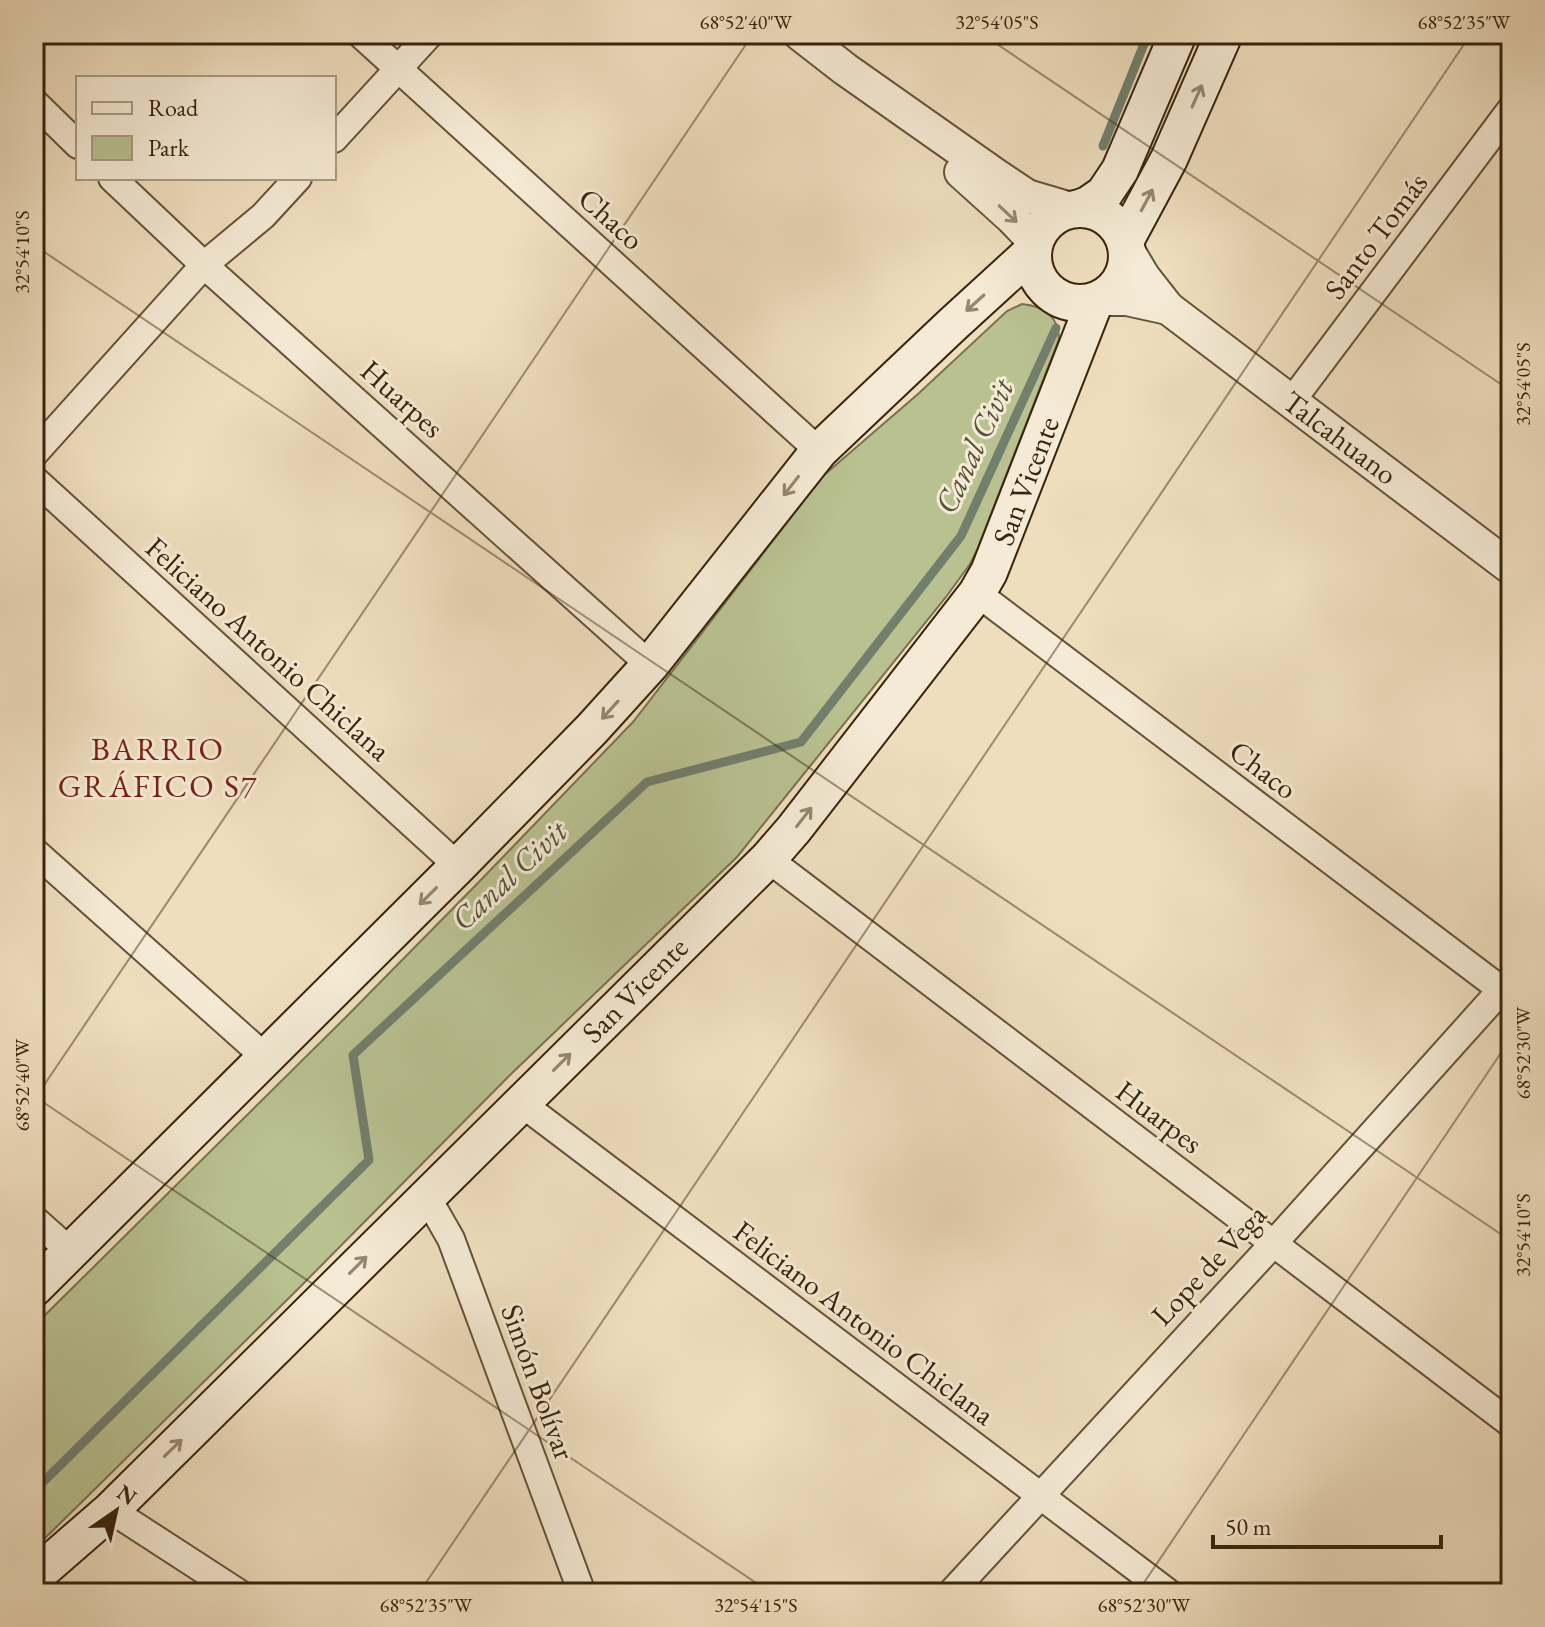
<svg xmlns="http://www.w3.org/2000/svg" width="1545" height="1627" viewBox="0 0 1545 1627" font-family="'EB Garamond',serif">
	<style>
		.green { fill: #b9c191; stroke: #78724e; stroke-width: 2 }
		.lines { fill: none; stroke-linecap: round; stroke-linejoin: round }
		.stream { stroke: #727f6d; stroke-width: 9 }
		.minor-casing { stroke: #655238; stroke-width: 30 }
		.tertiary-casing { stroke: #655238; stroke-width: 36 }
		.secondary-casing { stroke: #37240b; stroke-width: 40 }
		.minor { stroke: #f5ead5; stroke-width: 26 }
		.tertiary { stroke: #f5ead5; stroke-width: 32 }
		.secondary { stroke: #f5ead5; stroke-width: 36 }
		.oneway { stroke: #968770 }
		.ticks { fill: none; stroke: #37240b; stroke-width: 2; stroke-opacity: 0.45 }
		.labels { text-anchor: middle; stroke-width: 6; stroke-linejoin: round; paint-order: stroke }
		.street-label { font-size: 30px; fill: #37240b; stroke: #f5ead5 }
		.water-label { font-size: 32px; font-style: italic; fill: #55523c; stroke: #f5ead5 }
		.neighbourhood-label { font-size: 32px; letter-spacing: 2px; fill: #7a1f14; stroke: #f5ead5 }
		.neatline { fill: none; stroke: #37240b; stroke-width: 3 }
		.ticks-label { font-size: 20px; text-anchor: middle; fill: #37240b }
	</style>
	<rect width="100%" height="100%" fill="#efdebe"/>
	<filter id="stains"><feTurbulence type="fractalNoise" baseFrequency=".0025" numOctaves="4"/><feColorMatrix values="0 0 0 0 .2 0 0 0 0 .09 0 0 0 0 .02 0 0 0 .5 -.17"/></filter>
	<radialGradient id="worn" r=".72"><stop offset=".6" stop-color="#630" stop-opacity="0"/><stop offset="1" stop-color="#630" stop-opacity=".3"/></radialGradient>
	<path class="green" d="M 1022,304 C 1044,306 1059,317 1059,339 L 977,550 L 970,564 L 946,597 L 737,857 L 509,1076 L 294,1293 L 34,1549 L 34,1326 L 348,1015 L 474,887 L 633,722 L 823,476 L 918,394 L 1007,311 Z"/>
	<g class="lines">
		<g class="stream">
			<polyline points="1103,146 1148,34"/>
			<polyline points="34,1491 369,1160 353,1055 647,782 801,742 961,536 1056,328"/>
		</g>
		<defs>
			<g id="minor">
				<polyline points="360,34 819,451"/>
				<polyline points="34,102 78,145"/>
				<polyline points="334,139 430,34"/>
				<polyline points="112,178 204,265 650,665"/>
				<polyline points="1291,402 1511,109"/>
				<polyline points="34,454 204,265 263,216 298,178"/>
				<polyline points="34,479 458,866"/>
				<polyline points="977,593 1511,997"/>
				<polyline points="34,851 265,1057"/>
				<polyline points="768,859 1511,1424"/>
				<polyline points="521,1103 1169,1593"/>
				<polyline points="427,1197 451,1239 582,1593"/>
				<polyline points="34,1219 71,1252"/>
				<polyline points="111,1510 239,1593"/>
				<polyline points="951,1593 1273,1244 1511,979"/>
			</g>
			<g id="tertiary">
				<polyline points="800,34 845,69 997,176 1027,196 1071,209"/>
				<polyline points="961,172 1012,218 1035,242"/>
				<polyline points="1127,249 1143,276 1168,308 1511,568"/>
				<polyline points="1101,299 1127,299 1168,308"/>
			</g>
			<g id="secondary">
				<circle cx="1080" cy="256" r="47"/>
				<polyline points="1077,209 1088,205 1104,194 1120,170 1178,34"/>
				<polyline points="1125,241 1169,159 1224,34"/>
				<polyline points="34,1288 458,866 592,729 650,665 819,451 952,325 1033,251"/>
				<polyline points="34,1577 111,1510 768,859 794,829 977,593 989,572 1095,301"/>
			</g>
		</defs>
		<use href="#minor" class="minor-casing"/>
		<use href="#tertiary" class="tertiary-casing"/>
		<use href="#secondary" class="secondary-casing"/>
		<use href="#minor" class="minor"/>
		<use href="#tertiary" class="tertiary"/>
		<use href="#secondary" class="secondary"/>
	</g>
	<defs><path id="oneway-shaft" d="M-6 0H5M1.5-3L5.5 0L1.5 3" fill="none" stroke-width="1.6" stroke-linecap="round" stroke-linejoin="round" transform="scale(2)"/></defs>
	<g class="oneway">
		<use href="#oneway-shaft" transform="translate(1197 96) rotate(-66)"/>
		<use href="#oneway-shaft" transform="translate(1147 200) rotate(-62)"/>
		<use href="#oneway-shaft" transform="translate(1008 214) rotate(43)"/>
		<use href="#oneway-shaft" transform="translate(975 303) rotate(138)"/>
		<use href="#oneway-shaft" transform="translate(791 486) rotate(128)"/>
		<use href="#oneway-shaft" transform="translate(610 710) rotate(132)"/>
		<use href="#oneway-shaft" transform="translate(804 817) rotate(-52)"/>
		<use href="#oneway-shaft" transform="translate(428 896) rotate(135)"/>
		<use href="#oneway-shaft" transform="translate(562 1062) rotate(-45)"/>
		<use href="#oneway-shaft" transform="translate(358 1265) rotate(-45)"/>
		<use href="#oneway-shaft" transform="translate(173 1448) rotate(-44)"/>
	</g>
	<path class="ticks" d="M 982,34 L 1511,391M 34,36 L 36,34M 34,245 L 1511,1241M 34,1096 L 771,1593M 34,1100 L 753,34M 419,1593 L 1471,34M 1137,1593 L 1511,1038"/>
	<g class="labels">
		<g class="street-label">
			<text transform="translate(611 219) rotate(42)" y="10">Chaco</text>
			<text transform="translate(1376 236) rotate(-53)" y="10">Santo Tomás</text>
			<text transform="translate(402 399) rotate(42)" y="10">Huarpes</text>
			<text transform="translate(1340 438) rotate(37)" y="10">Talcahuano</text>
			<text transform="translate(1026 481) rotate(-69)" y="10">San Vicente</text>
			<text transform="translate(268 649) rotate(42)" y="10">Feliciano Antonio Chiclana</text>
			<text transform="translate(1263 770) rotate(37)" y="10">Chaco</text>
			<text transform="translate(635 990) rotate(-45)" y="10">San Vicente</text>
			<text transform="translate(1159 1117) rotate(37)" y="10">Huarpes</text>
			<text transform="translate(1209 1265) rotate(-47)" y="10">Lope de Vega</text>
			<text transform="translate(864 1323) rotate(37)" y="10">Feliciano Antonio Chiclana</text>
			<text transform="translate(538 1382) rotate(70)" y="10">Simón Bolívar</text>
		</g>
		<g class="water-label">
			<text transform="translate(974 446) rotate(-65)" y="11">Canal Civit</text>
			<text transform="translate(509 875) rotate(-43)" y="11">Canal Civit</text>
		</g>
		<g class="neighbourhood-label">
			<text x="158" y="760">BARRIO<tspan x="158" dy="37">GRÁFICO S7</tspan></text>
		</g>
	</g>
	<rect width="1545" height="1627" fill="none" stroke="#efdebe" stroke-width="88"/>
	<rect x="76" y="76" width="260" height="104" fill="#f5ead5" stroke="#a99b84" stroke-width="2"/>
	<rect x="92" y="102" width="40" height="12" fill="#f5ead5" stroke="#a99b84" stroke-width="2"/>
	<text x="148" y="116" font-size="24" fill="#37240b">Road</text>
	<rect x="92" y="136" width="40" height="24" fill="#b9c191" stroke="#a99b84" stroke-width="2"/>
	<text x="148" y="156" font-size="24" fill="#37240b">Park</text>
	<g transform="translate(116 1511) rotate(34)" stroke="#f5ead5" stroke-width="6" paint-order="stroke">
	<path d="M0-6L14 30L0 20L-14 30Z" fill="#37240b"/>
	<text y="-12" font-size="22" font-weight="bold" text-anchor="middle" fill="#37240b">N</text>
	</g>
	<path d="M1213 1535v12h228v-12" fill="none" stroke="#37240b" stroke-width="4"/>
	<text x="1225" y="1535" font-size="24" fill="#37240b" stroke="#f5ead5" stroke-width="6" paint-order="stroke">50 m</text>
	<rect x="44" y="44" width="1457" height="1539" class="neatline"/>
	<g class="ticks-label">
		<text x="746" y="29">68°52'40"W</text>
		<text x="997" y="29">32°54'05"S</text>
		<text x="1464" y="29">68°52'35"W</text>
		<text transform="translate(22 252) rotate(-90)" y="7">32°54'10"S</text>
		<text transform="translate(1523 384) rotate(-90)" y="7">32°54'05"S</text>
		<text transform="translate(1523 1053) rotate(-90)" y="7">68°52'30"W</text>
		<text transform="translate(22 1085) rotate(-90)" y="7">68°52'40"W</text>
		<text transform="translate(1523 1235) rotate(-90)" y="7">32°54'10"S</text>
		<text x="426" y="1612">68°52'35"W</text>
		<text x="756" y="1612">32°54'15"S</text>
		<text x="1144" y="1612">68°52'30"W</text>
	</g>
	<rect width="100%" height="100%" filter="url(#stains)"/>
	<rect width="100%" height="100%" fill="url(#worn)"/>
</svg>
